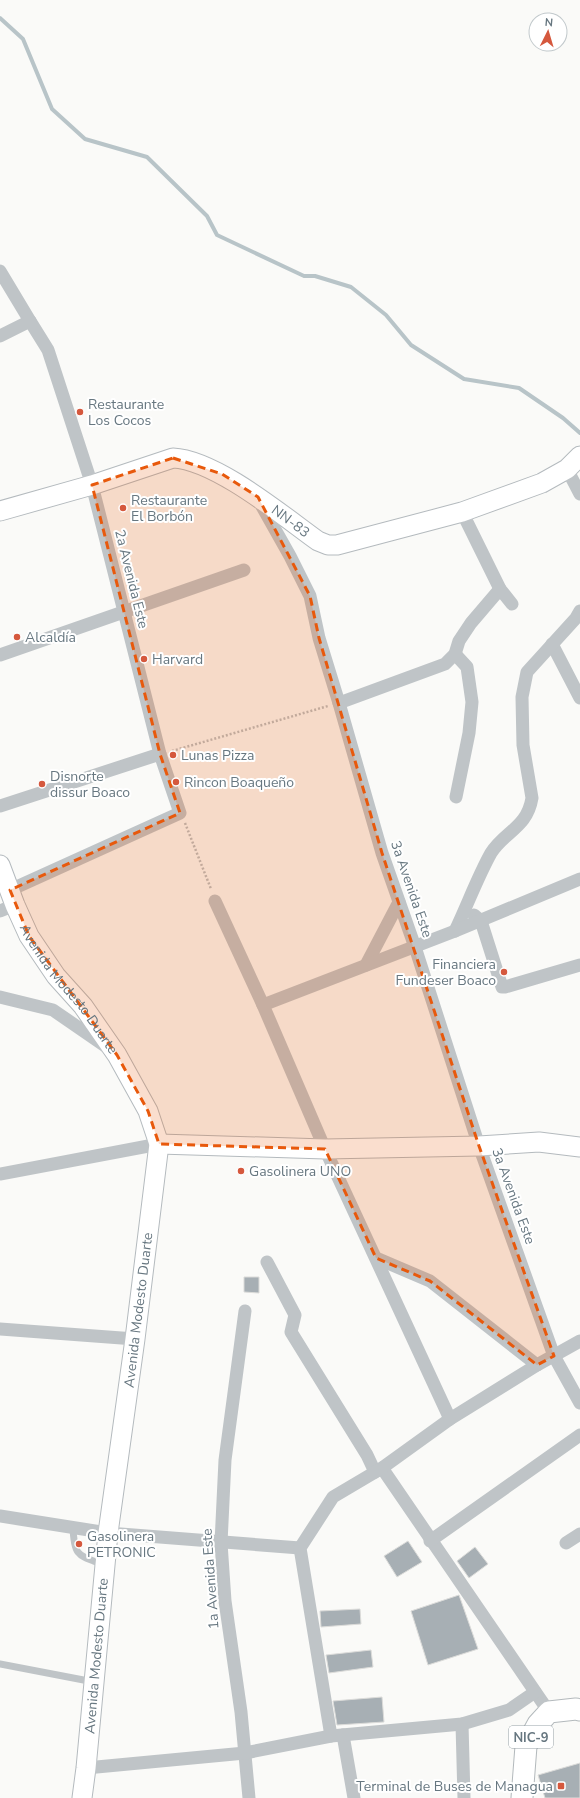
<svg xmlns="http://www.w3.org/2000/svg" width="580" height="1798" viewBox="0 0 580 1798" font-family="'Nunito Sans',sans-serif">
	<style>
		.lines { fill: none; stroke-linecap: round; stroke-linejoin: round }
		.stream { stroke: #b8c4c8; stroke-width: 4 }
		.building { fill: #a7afb4; stroke: #dcdcda }
		.secondary-casing { stroke: #b4babe; stroke-width: 21 }
		.primary-casing { stroke: #b3b9bc; stroke-width: 23 }
		.path { stroke: #babec0; stroke-width: 2.5; stroke-dasharray: 2 2; stroke-linecap: butt }
		.lane { stroke: #bfc4c7; stroke-width: 7 }
		.street { stroke: #bfc4c7; stroke-width: 13 }
		.secondary { stroke: #fff; stroke-width: 19 }
		.primary { stroke: #fff; stroke-width: 21 }
		.marked { fill: #e8590c; fill-opacity: 0.2; stroke: #e8590c; stroke-width: 3; stroke-dasharray: 8 5; stroke-linejoin: round }
		.poi-dot { fill: #d5583d; stroke: #fff; stroke-width: 1.5 }
		.labels { text-anchor: middle; stroke-width: 4; stroke-linejoin: round; paint-order: stroke }
		.shield { fill: #fff; stroke: #95a0a6; stroke-width: 1 }
		.shield-label { font-size: 13px; font-weight: bold; fill: #677780 }
		.poi-label { font-size: 14px; fill: #677780; stroke: #fff; text-anchor: start }
		.street-label { font-size: 14px; fill: #677780; stroke: #fff }
	</style>
	<rect width="100%" height="100%" fill="#fafaf8"/>
	<g class="lines">
		<polyline class="stream" points="0,18 23,39 52,109 85,139 147,157 207,216 217,235 304,276 315,276 351,287 386,315 411,345 464,379 519,388 563,418 580,433"/>
	</g>
	<g class="building">
		<polygon points="244,1277 259,1277 259,1293 244,1292"/>
		<polygon points="408,1541 422,1562 397,1577 384,1556"/>
		<polygon points="475,1547 488,1564 469,1578 457,1561"/>
		<polygon points="459,1595 478,1649 428,1665 411,1611"/>
		<polygon points="360,1609 361,1624 321,1627 320,1611"/>
		<polygon points="371,1650 373,1667 329,1673 326,1655"/>
		<polygon points="382,1697 384,1722 337,1725 333,1701"/>
		<polygon points="580,1763 580,1798 545,1798 538,1775"/>
	</g>
	<g class="lines">
		<defs>
			<g id="secondary">
				<path id="s1" d="M 0,511 L 92,485 L 173,458 C 216,460 283,516 318,541 L 328,545 L 337,545 L 462,512 L 542,483 L 567,469 L 580,456"/>
				<path id="s2" d="M 0,865 L 15,905 L 29,936 L 56,976 L 83,1006 L 117,1055 L 148,1111 L 159,1144 L 135,1339 L 108,1533 L 86,1768 L 82,1798"/>
				<polyline points="159,1144 325,1149 479,1146 539,1142 580,1147"/>
			</g>
			<polyline id="primary" points="522,1798 526,1746 538,1724 549,1712 576,1709 580,1710"/>
		</defs>
		<use href="#secondary" class="secondary-casing"/>
		<use href="#primary" class="primary-casing"/>
		<g class="path">
			<polyline points="172,751 328,706"/>
			<polyline points="185,823 211,889"/>
		</g>
		<g class="lane">
			<path d="M 73,1527 C 74,1557 78,1555 104,1565"/>
			<polyline points="0,1664 94,1682"/>
		</g>
		<g class="street">
			<polyline points="0,271 30,321"/>
			<polyline points="0,336 30,321 48,350 92,485 160,754 180,813 10,890"/>
			<polyline points="567,469 580,494"/>
			<polyline points="259,501 290,556 310,596 319,638 339,703 382,853 415,947 479,1146 554,1356 580,1403"/>
			<polyline points="462,512 500,589 512,604"/>
			<polyline points="552,644 580,698"/>
			<polyline points="455,654 467,667 472,702 469,733 456,797"/>
			<polyline points="0,655 244,570"/>
			<polyline points="339,703 445,664 455,654 459,641 471,623 500,589"/>
			<polyline points="0,806 160,754"/>
			<polyline points="215,901 263,1005 325,1149 450,1419"/>
			<polyline points="0,911 15,905"/>
			<polyline points="474,915 481,921 502,987 505,987 580,965"/>
			<path d="M 455,931 C 467,906 478,876 491,853 C 505,831 527,828 532,798 L 523,745 L 522,697 L 527,672 L 576,618 L 580,611"/>
			<polyline points="366,965 399,902"/>
			<polyline points="0,997 53,1010 108,1048"/>
			<polyline points="263,1005 455,931 580,879"/>
			<polyline points="0,1174 159,1144"/>
			<polyline points="376,1258 430,1281 537,1365"/>
			<polyline points="267,1262 295,1315 291,1332 367,1455 375,1472"/>
			<polyline points="245,1311 225,1460 221,1543 225,1601 241,1712 249,1798"/>
			<polyline points="0,1329 135,1339"/>
			<polyline points="382,1468 549,1712"/>
			<polyline points="0,1516 108,1533 300,1548"/>
			<polyline points="430,1541 580,1435"/>
			<polyline points="566,1543 580,1534"/>
			<polyline points="462,1724 464,1798"/>
			<polyline points="343,1735 354,1798"/>
			<polyline points="331,1736 300,1548 333,1497 382,1468 450,1419 537,1365 580,1341"/>
			<polyline points="86,1768 245,1753 331,1736 462,1724 509,1710 535,1692"/>
		</g>
		<use href="#secondary" class="secondary"/>
		<use href="#primary" class="primary"/>
	</g>
	<path class="marked" d="M 173,458 L 222,474 L 258,497 L 310,596 L 319,638 L 382,853 L 479,1146 L 554,1356 L 537,1365 L 430,1281 L 376,1258 L 325,1149 L 159,1144 L 148,1111 L 117,1055 L 29,936 L 10,890 L 180,813 L 160,754 L 92,485 Z"/>
	<g class="poi-dot">
		<circle cx="80" cy="412" r="4"/>
		<circle cx="123" cy="508" r="4"/>
		<circle cx="17" cy="637" r="4"/>
		<circle cx="144" cy="659" r="4"/>
		<circle cx="173" cy="755" r="4"/>
		<circle cx="176" cy="782" r="4"/>
		<circle cx="42" cy="784" r="4"/>
		<circle cx="504" cy="972" r="4"/>
		<circle cx="241" cy="1171" r="4"/>
		<circle cx="79" cy="1544" r="4"/>
		<rect x="557" y="1782" width="8" height="8" rx="2"/>
	</g>
	<g class="labels">
		<rect class="shield" x="509" y="1726" width="44" height="22" rx="3"/>
		<g class="shield-label">
			<text x="531" y="1742">NIC-9</text>
		</g>
		<g class="poi-label">
			<text x="88" y="409">Restaurante<tspan x="88" dy="16">Los Cocos</tspan></text>
			<text x="131" y="505">Restaurante<tspan x="131" dy="16">El Borbón</tspan></text>
			<text x="25" y="642">Alcaldía</text>
			<text x="152" y="664">Harvard</text>
			<text x="181" y="760">Lunas Pizza</text>
			<text x="50" y="781">Disnorte<tspan x="50" dy="16">dissur Boaco</tspan></text>
			<text x="184" y="787">Rincon Boaqueño</text>
			<text x="496" y="969" text-anchor="end">Financiera<tspan x="496" dy="16">Fundeser Boaco</tspan></text>
			<text x="249" y="1176">Gasolinera UNO</text>
			<text x="87" y="1541">Gasolinera<tspan x="87" dy="16">PETRONIC</tspan></text>
			<text x="553" y="1791" text-anchor="end">Terminal de Buses de Managua</text>
		</g>
		<g class="street-label">
			<text dy="5" stroke="none"><textPath href="#s1" startOffset="316">NN-83</textPath></text>
			<text transform="translate(132 579) rotate(76)" y="5">2a Avenida Este</text>
			<text transform="translate(412 889) rotate(71)" y="5">3a Avenida Este</text>
			<text dy="5" stroke="none"><textPath href="#s2" startOffset="143">Avenida Modesto Duarte</textPath></text>
			<text transform="translate(514 1196) rotate(70)" y="5">3a Avenida Este</text>
			<text transform="translate(138 1310) rotate(-83)" y="5">Avenida Modesto Duarte</text>
			<text transform="translate(210 1579) rotate(-94)" y="5">1a Avenida Este</text>
			<text transform="translate(96 1656) rotate(-85)" y="5">Avenida Modesto Duarte</text>
		</g>
	</g>
	<g transform="translate(548 32) rotate(5)"><circle r="19" fill="#ffffff" stroke="#c2c9cc"/>
	<path d="M0-3L7 15L0 10L-7 15Z" fill="#d5583d"/>
	<text y="-6" font-size="11" font-weight="bold" text-anchor="middle" fill="#677780">N</text>
	</g>
</svg>
